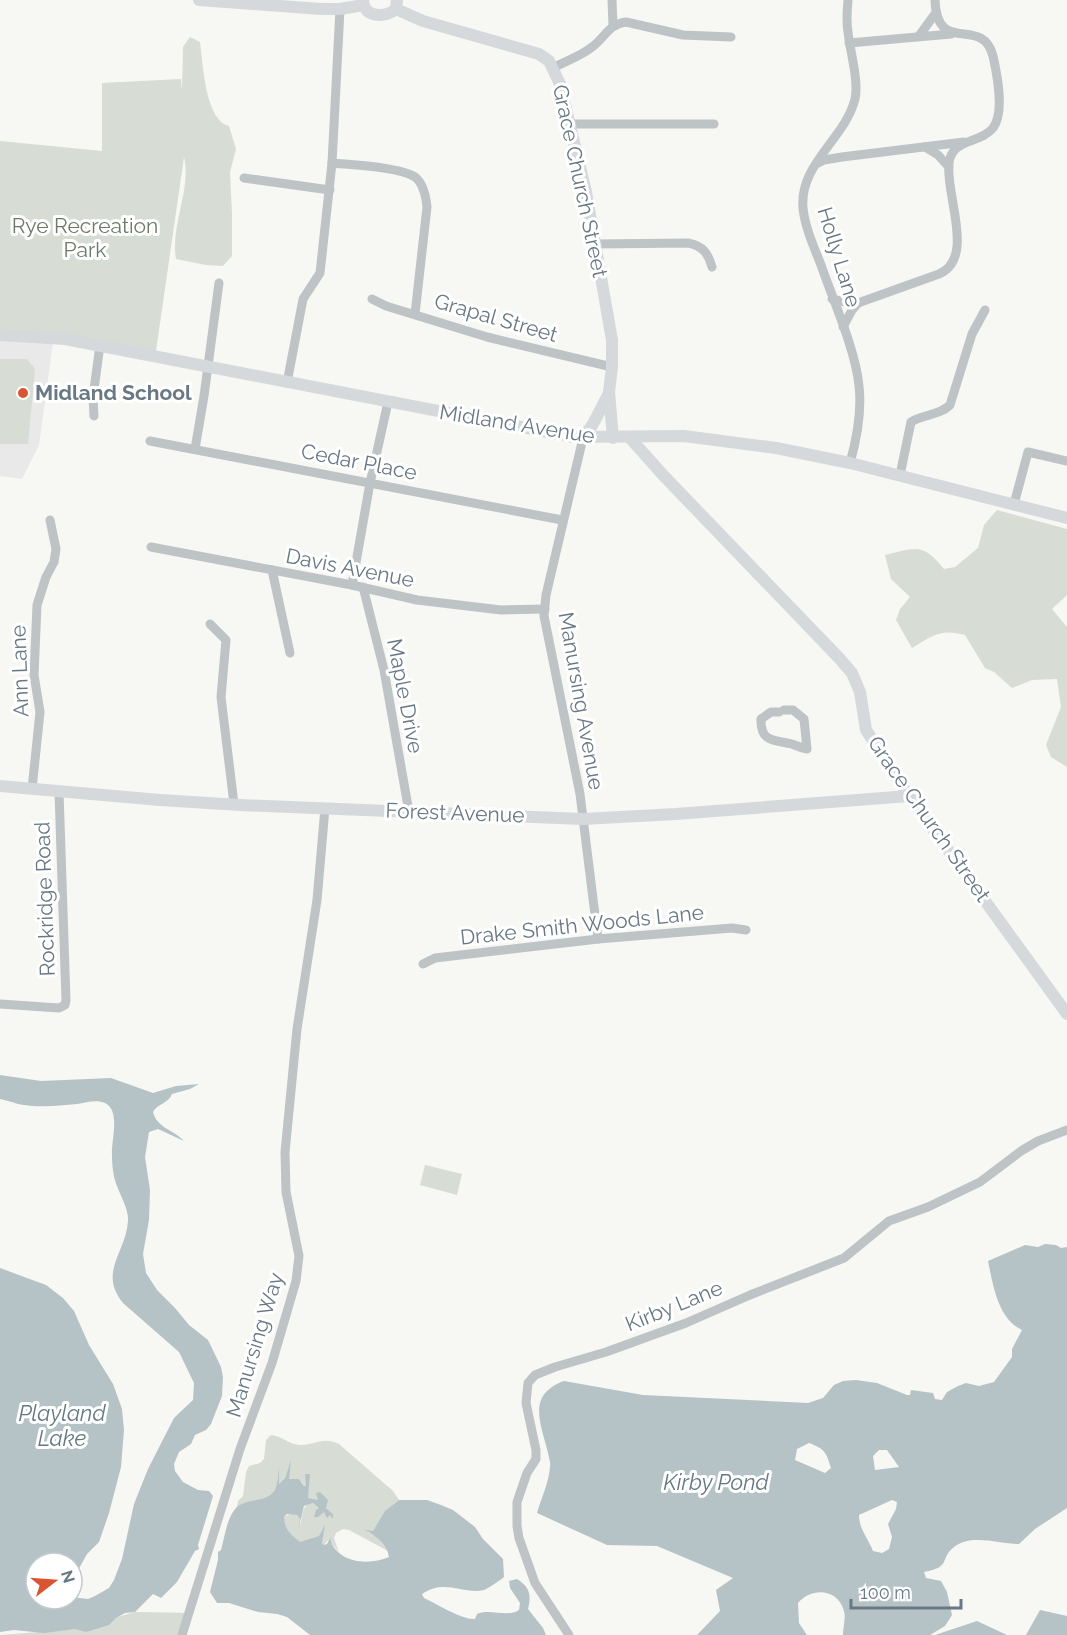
<svg xmlns="http://www.w3.org/2000/svg" width="1067" height="1635" viewBox="0 0 1067 1635" font-family="Raleway,sans-serif">
	<style>
		.built { fill: #e8e9e8 }
		.green { fill: #d7dcd4 }
		.water { fill: #b6c3c6; fill-rule: evenodd }
		.lines { fill: none; stroke-linecap: round; stroke-linejoin: round }
		.street { stroke: #bec3c6; stroke-width: 9 }
		.secondary { stroke: #d5d9dc; stroke-width: 12 }
		.poi-dot { fill: #da5431; stroke: #fff; stroke-width: 2 }
		.labels { text-anchor: middle; stroke-width: 6; stroke-linejoin: round; paint-order: stroke }
		.street-label { font-size: 21px; fill: #687884; stroke: #fff }
		.park-label { font-size: 21px; fill: #6b7b66; stroke: #fff }
		.poi-label { font-size: 21px; font-weight: bold; fill: #687884; stroke: #fff; text-anchor: start }
		.water-label { font-size: 22px; font-style: italic; fill: #63797f; stroke: #fff }
	</style>
	<rect width="100%" height="100%" fill="#f7f7f4"/>
	<polygon class="built" points="0,339 53,342 39,445 22,479 0,476"/>
	<g class="green">
		<path d="M 190,37 L 200,42 C 203,63 205,120 229,126 L 236,149 L 230,172 L 232,214 L 232,256 L 223,266 L 206,265 L 176,259 C 170,226 192,188 184,157 L 156,351 L 0,332 L 0,141 L 102,151 L 102,83 L 181,79 L 182,91 L 183,47 Z"/>
		<polygon points="0,359 27,359 35,369 28,444 0,444"/>
		<path d="M 997,510 L 1067,529 L 1067,595 L 1052,609 L 1067,627 L 1067,767 L 1051,757 L 1046,745 L 1061,707 L 1057,679 L 1032,680 L 1012,688 L 994,672 L 985,668 L 965,635 C 942,628 931,636 912,648 L 896,620 L 900,609 L 910,597 L 891,579 L 885,555 C 916,548 922,542 944,569 L 955,567 L 978,548 L 984,525 Z"/>
		<polygon points="425,1165 462,1174 457,1195 420,1185"/>
		<path d="M 271,1435 C 281,1436 289,1444 299,1445 C 316,1446 321,1436 339,1444 L 393,1491 L 399,1500 C 384,1511 383,1518 373,1531 L 368,1532 L 376,1536 L 388,1551 L 349,1530 L 343,1529 L 336,1533 L 334,1538 L 339,1553 L 329,1539 L 324,1545 L 322,1543 L 324,1528 L 319,1537 C 314,1538 310,1541 305,1542 C 293,1545 284,1527 284,1517 L 292,1513 L 297,1515 L 300,1519 L 300,1526 C 303,1516 301,1504 313,1503 L 324,1512 L 332,1516 L 333,1514 L 326,1508 L 318,1496 L 318,1501 L 308,1498 L 307,1480 L 307,1486 L 304,1486 L 302,1482 L 289,1479 L 289,1466 L 285,1478 L 278,1485 L 279,1473 C 277,1477 278,1483 276,1487 C 270,1502 248,1500 237,1507 L 238,1501 L 243,1496 L 246,1472 L 249,1466 L 260,1463 L 264,1459 L 266,1440 Z"/>
		<polygon points="135,1612 189,1613 182,1635 0,1635 75,1629"/>
	</g>
	<g class="water">
		<path d="M 0,1075 L 41,1081 L 111,1078 L 153,1093 L 176,1086 L 199,1084 L 190,1089 L 172,1094 C 169,1103 157,1104 153,1112 C 157,1128 174,1130 184,1141 L 158,1129 L 149,1132 L 145,1157 L 150,1190 L 149,1220 L 143,1254 L 146,1273 L 157,1290 L 175,1308 L 189,1325 L 208,1340 L 221,1367 L 223,1377 L 222,1396 L 211,1424 L 206,1430 L 195,1435 L 191,1444 L 179,1452 L 174,1464 L 175,1471 L 183,1482 L 198,1490 L 209,1491 L 213,1496 L 198,1545 L 199,1549 L 195,1551 L 177,1582 L 161,1598 L 153,1594 L 135,1612 L 125,1613 L 116,1618 L 109,1625 L 86,1632 L 75,1629 L 44,1633 L 14,1630 L 0,1632 L 0,1268 L 46,1285 L 63,1298 L 74,1311 L 89,1345 L 113,1384 L 122,1409 L 124,1430 L 121,1467 L 109,1513 L 99,1542 L 87,1554 L 72,1581 L 72,1563 L 36,1563 L 36,1599 L 72,1599 L 72,1597 L 88,1599 L 95,1596 L 109,1588 L 114,1580 L 122,1559 L 134,1504 L 148,1469 L 174,1418 L 193,1400 L 194,1383 L 179,1352 L 123,1303 C 98,1272 126,1253 128,1221 C 129,1210 121,1197 117,1186 C 113,1176 112,1165 112,1155 C 111,1140 121,1111 105,1103 C 96,1099 86,1103 77,1104 C 58,1106 37,1108 18,1104 C 12,1102 6,1100 0,1099 Z"/>
		<path d="M 1045,1244 L 1056,1245 L 1061,1248 L 1067,1247 L 1067,1508 L 1035,1529 L 1019,1544 C 1000,1544 971,1533 954,1547 C 939,1559 952,1567 924,1572 L 926,1578 L 941,1581 L 947,1592 L 952,1615 L 945,1626 L 930,1635 L 843,1635 C 843,1627 846,1618 844,1611 C 838,1588 811,1587 798,1603 L 799,1623 L 807,1635 L 697,1635 L 720,1611 L 716,1590 L 733,1578 L 657,1546 L 607,1545 L 537,1513 C 541,1499 549,1482 550,1467 C 551,1463 549,1458 548,1453 C 541,1423 526,1395 564,1381 L 643,1395 L 808,1403 L 823,1398 L 834,1385 L 843,1381 L 856,1380 L 877,1383 L 907,1395 L 910,1395 L 911,1390 L 933,1393 L 935,1399 L 942,1400 L 947,1392 L 958,1386 L 966,1383 L 979,1386 L 994,1382 L 1012,1357 L 1012,1349 L 1022,1330 C 998,1319 993,1285 988,1261 L 1025,1245 L 1038,1247 ZM 809,1443 C 825,1449 826,1452 831,1468 L 825,1473 L 795,1460 L 797,1449 ZM 879,1450 L 887,1450 L 899,1467 L 875,1470 L 873,1456 ZM 892,1500 L 897,1502 L 896,1509 L 888,1524 L 892,1537 L 889,1549 L 882,1553 L 873,1551 C 868,1538 859,1529 859,1515 Z"/>
		<path d="M 291,1460 L 289,1479 L 299,1479 L 304,1486 L 306,1486 L 305,1474 L 310,1474 L 308,1498 L 318,1500 L 316,1493 L 320,1492 L 328,1500 L 326,1508 L 333,1514 L 333,1519 L 330,1515 L 327,1518 L 324,1512 L 318,1517 L 314,1517 L 316,1510 L 319,1508 L 313,1503 L 304,1506 L 298,1530 L 300,1519 L 297,1515 L 287,1514 L 284,1517 C 285,1531 291,1534 300,1542 L 319,1536 L 325,1525 L 322,1543 L 324,1545 L 327,1544 L 330,1538 C 336,1563 368,1566 389,1557 C 388,1546 375,1534 364,1530 L 373,1531 L 385,1511 L 399,1500 L 427,1500 L 441,1505 L 453,1510 L 475,1527 L 483,1539 L 503,1559 L 504,1577 C 499,1581 489,1588 484,1590 C 463,1595 445,1578 422,1594 L 424,1598 C 437,1604 462,1620 475,1619 L 477,1614 C 490,1608 508,1618 519,1610 L 520,1603 L 510,1588 L 509,1581 L 517,1579 C 531,1588 531,1596 528,1609 L 543,1628 L 546,1635 L 310,1635 L 287,1617 L 277,1614 L 258,1612 L 229,1603 L 217,1603 L 210,1592 L 218,1560 L 218,1552 L 221,1550 C 225,1536 226,1521 235,1509 C 245,1497 270,1504 276,1487 C 278,1481 278,1473 279,1468 L 279,1484 L 285,1478 Z"/>
		<polygon points="1040,1610 1067,1616 1067,1635 1026,1635"/>
		<polygon points="977,1621 1007,1635 935,1635"/>
	</g>
	<g class="lines">
		<g class="street">
			<polyline points="612,0 613,25"/>
			<path d="M 848,0 C 847,11 846,21 848,32 C 850,51 859,81 855,99 C 845,139 799,164 803,208 C 805,228 814,247 821,265 C 833,300 856,351 859,386 C 862,412 857,438 850,463"/>
			<polyline points="919,36 935,14"/>
			<polyline points="849,43 951,34"/>
			<path d="M 553,68 C 566,61 581,56 592,47 C 605,38 608,24 626,22 L 683,35 L 731,37"/>
			<polyline points="570,124 714,124"/>
			<polyline points="925,147 938,155 949,167"/>
			<path d="M 332,163 C 352,165 400,167 415,177 C 424,184 426,197 427,207 L 415,314"/>
			<polyline points="816,164 824,160 842,157 964,142"/>
			<polyline points="244,178 330,190"/>
			<path d="M 596,244 L 688,243 C 703,246 708,253 712,267"/>
			<polyline points="372,299 386,306 487,337 612,367"/>
			<polyline points="832,299 849,303 858,303"/>
			<path d="M 843,327 L 852,310 L 858,303 L 939,274 C 976,258 945,195 949,163 C 952,138 980,144 993,128 C 1005,112 997,74 993,56 C 982,14 937,57 935,0"/>
			<polyline points="287,383 303,299 320,273 332,163 340,9"/>
			<polyline points="94,416 93,397 100,345"/>
			<polyline points="583,438 546,595 544,616 580,794 598,939"/>
			<polyline points="150,441 562,520"/>
			<polyline points="195,449 204,396 219,283"/>
			<path d="M 900,475 L 911,422 C 923,414 939,416 950,405 L 972,334 L 985,310"/>
			<polyline points="1014,504 1028,452 1067,461"/>
			<polyline points="151,547 352,585 417,600 501,610 545,609"/>
			<polyline points="272,570 290,653"/>
			<polyline points="352,585 370,483 388,402"/>
			<polyline points="363,587 384,670 409,812"/>
			<polyline points="210,624 226,640 221,697 234,804"/>
			<path d="M 779,712 L 771,712 L 761,719 C 760,743 776,740 792,744 C 797,746 802,748 807,749 L 804,719 L 793,710 L 784,710"/>
			<polyline points="32,789 40,712 34,675 37,605 46,577 54,562 56,549 50,520"/>
			<polyline points="423,964 435,958 598,939 732,928 746,930"/>
			<polyline points="0,1004 59,1008 65,1005 66,1000 59,792"/>
			<polyline points="182,1635 240,1449 272,1363 296,1281 299,1256 286,1192 285,1152 297,1029 317,900 325,808"/>
			<polyline points="569,1635 535,1583 519,1538 517,1526 517,1502 527,1473 536,1459 536,1450 526,1403 528,1383 535,1375 555,1367 606,1352 686,1323 750,1295 844,1258 889,1221 928,1207 980,1182 1021,1151 1038,1141 1067,1130"/>
		</g>
		<g class="secondary">
			<polyline points="199,0 321,9 340,9 363,5"/>
			<path d="M 363,0 C 363,18 386,18 396,9 L 397,0"/>
			<polyline points="396,9 423,21 539,54 549,61 560,84 586,192 612,340 612,367 609,392 613,438"/>
			<polyline points="0,335 65,339 573,437 684,436 776,448 850,463 1067,518"/>
			<polyline points="583,438 593,424 609,393"/>
			<polyline points="630,438 663,475 839,658 852,673 860,692 866,730 909,796 1067,1014"/>
			<polyline points="0,786 160,800 240,805 583,819 676,814 909,796"/>
		</g>
	</g>
	<circle class="poi-dot" cx="23" cy="393" r="6"/>
	<g class="labels">
		<g class="street-label">
			<text transform="translate(580 181) rotate(78)" y="7">Grace Church Street</text>
			<text transform="translate(839 257) rotate(73)" y="7">Holly Lane</text>
			<text transform="translate(496 318) rotate(16)" y="7">Grapal Street</text>
			<text transform="translate(517 424) rotate(9)" y="7">Midland Avenue</text>
			<text transform="translate(359 462) rotate(11)" y="7">Cedar Place</text>
			<text transform="translate(350 568) rotate(11)" y="7">Davis Avenue</text>
			<text transform="translate(20 671) rotate(-92)" y="7">Ann Lane</text>
			<text transform="translate(405 696) rotate(79)" y="7">Maple Drive</text>
			<text transform="translate(581 701) rotate(80)" y="7">Manursing Avenue</text>
			<text transform="translate(455 813) rotate(2)" y="7">Forest Avenue</text>
			<text transform="translate(929 819) rotate(55)" y="7">Grace Church Street</text>
			<text transform="translate(45 899) rotate(-92)" y="7">Rockridge Road</text>
			<text transform="translate(582 925) rotate(-6)" y="7">Drake Smith Woods Lane</text>
			<text transform="translate(674 1306) rotate(-22)" y="7">Kirby Lane</text>
			<text transform="translate(255 1345) rotate(-73)" y="7">Manursing Way</text>
		</g>
		<g class="park-label">
			<text x="85" y="233">Rye Recreation<tspan x="85" dy="24">Park</tspan></text>
		</g>
		<g class="poi-label">
			<text x="35" y="400">Midland School</text>
		</g>
		<g class="water-label">
			<text x="62" y="1421">Playland<tspan x="62" dy="25">Lake</tspan></text>
			<text x="716" y="1490">Kirby Pond</text>
		</g>
	</g>
	<g transform="translate(54 1581) rotate(73)"><circle r="28" fill="#ffffff" stroke="#c3c9ce" stroke-width="1.5"/>
	<path d="M0-4.5L10 22L0 15L-10 22Z" fill="#da5431"/>
	<text y="-9" font-size="16" font-weight="bold" text-anchor="middle" fill="#687884">N</text>
	</g>
	<path d="M851 1599v9h110v-9" fill="none" stroke="#687884" stroke-width="3"/>
	<text x="860" y="1599" font-size="18" fill="#687884" stroke="#ffffff" stroke-width="4.5" paint-order="stroke">100 m</text>
</svg>
